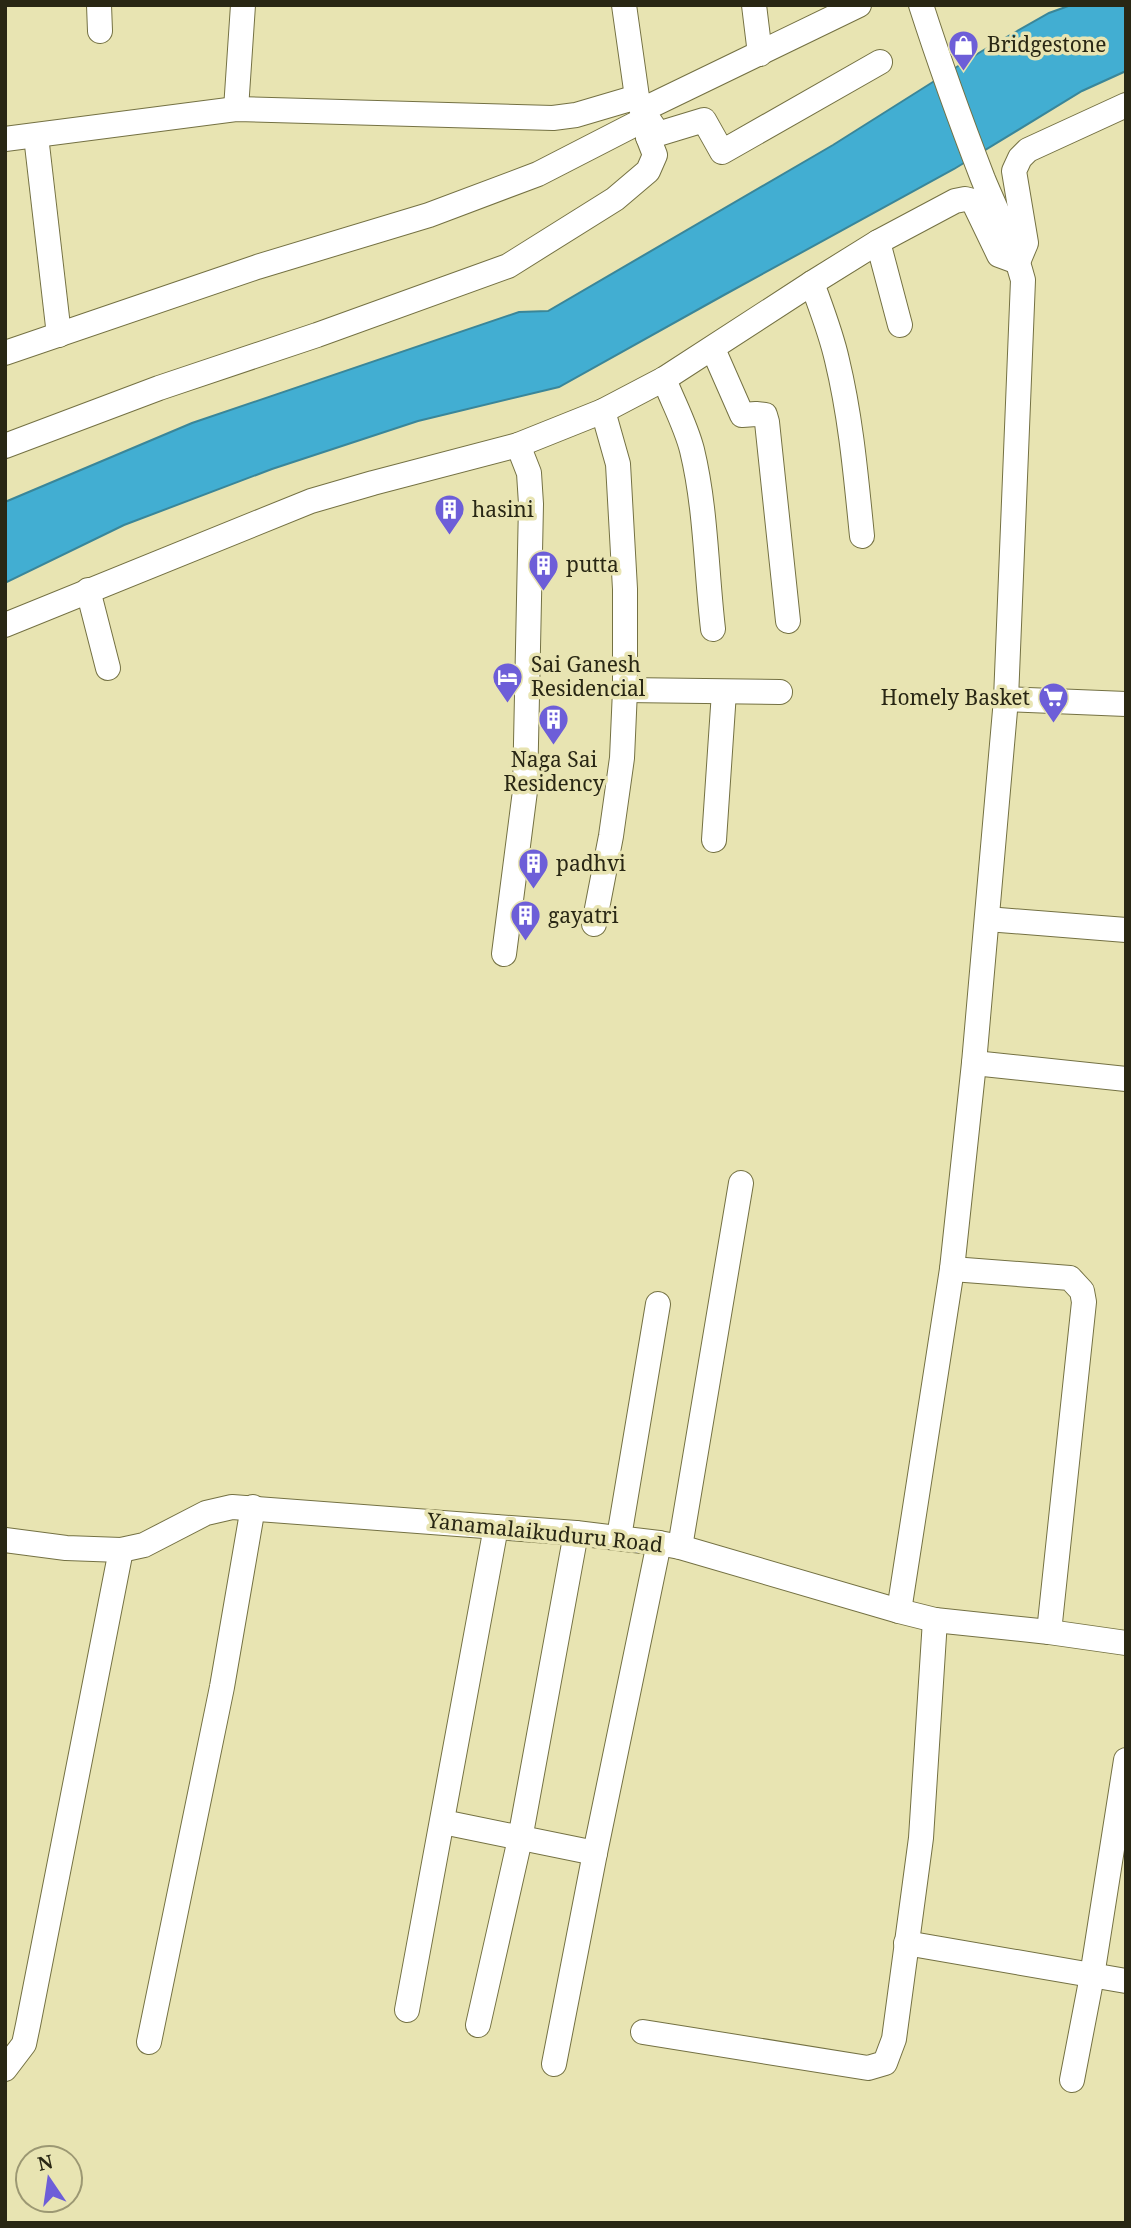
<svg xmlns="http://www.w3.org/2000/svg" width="1131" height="2228" viewBox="0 0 1131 2228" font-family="'Noto Serif',serif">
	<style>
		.water { fill: #42aed2; stroke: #3a8699; stroke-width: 2 }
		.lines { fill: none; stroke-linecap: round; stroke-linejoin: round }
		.minor-casing { stroke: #747143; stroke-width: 26 }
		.minor { stroke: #fff; stroke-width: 24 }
		.labels { text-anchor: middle; stroke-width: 7; stroke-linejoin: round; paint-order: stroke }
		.poi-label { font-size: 21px; fill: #292714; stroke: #e8e4b2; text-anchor: start }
		.street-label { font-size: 21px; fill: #292714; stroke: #e8e4b2 }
	</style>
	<rect width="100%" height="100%" fill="#e8e4b2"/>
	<polygon class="water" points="1071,5 1126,5 1126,71 1082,91 954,169 724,295 559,387 418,421 272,469 124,525 5,583 5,502 192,423 519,312 548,311 833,145 982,51 1049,13"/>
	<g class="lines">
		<defs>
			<g id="minor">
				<polyline points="99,5 100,31"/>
				<polyline points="624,5 637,97"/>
				<polyline points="754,5 760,54"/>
				<polyline points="236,109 243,5"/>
				<polyline points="642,110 859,5"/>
				<polyline points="36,136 59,335"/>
				<polyline points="648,137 704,120 722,152 880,62"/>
				<polyline points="5,139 236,109 553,118 576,115 637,97 642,110 653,126 648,137 655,155 648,171 615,199 508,266 317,335 159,388 5,446"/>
				<polyline points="878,242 900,325"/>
				<path d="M 812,283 C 821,308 831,333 837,360 C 851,418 856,477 862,536"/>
				<polyline points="713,349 742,415 756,414 765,415 767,422 788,621"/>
				<polyline points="5,353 257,267 429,215 538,174 647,118"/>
				<path d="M 664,379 C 673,402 686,426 692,450 C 706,508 706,569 713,629"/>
				<polyline points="88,590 108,668"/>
				<polyline points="5,625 311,501 373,483 518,445 603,411 664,379 812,283 878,242 955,201 965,199 973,201 999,255 1018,262 1026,243 1014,171 1020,158 1028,150 1126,105"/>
				<polyline points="625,690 780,692"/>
				<polyline points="1006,699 1126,704"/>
				<polyline points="714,840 724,692"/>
				<polyline points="987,919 1126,930"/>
				<polyline points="594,924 611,836 622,758 625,690 625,589 618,464 603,411"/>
				<polyline points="504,954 525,791 531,504 529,473 518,445"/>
				<polyline points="974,1063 1126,1079"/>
				<polyline points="952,1269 1070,1278 1082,1291 1084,1302 1049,1632"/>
				<polyline points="619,1537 658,1304"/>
				<polyline points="5,1540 66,1548 121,1550 144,1545 206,1513 232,1507 576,1533 659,1543 680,1547 899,1611 935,1620 1049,1632 1126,1643"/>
				<polyline points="680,1547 741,1183"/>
				<path d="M 899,1611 L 952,1269 L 974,1063 L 1006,699 L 1023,280 C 1014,245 997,213 983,179 C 961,122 940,64 921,5"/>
				<polyline points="443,1822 595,1853"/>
				<polyline points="906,1943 1126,1981"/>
				<polyline points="407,2010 496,1527"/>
				<polyline points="478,2025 520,1839 576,1533"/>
				<polyline points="643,2032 868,2068 885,2063 894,2039 921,1838 935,1620"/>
				<polyline points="149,2042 222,1687 253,1507"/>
				<polyline points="554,2064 595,1853 659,1543"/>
				<polyline points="5,2069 24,2044 28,2025 121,1550"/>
				<polyline points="1072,2080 1092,1976 1126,1760"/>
			</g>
		</defs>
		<use href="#minor" class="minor-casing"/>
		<use href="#minor" class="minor"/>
	</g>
	<defs>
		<symbol id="shop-pin" viewBox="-11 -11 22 30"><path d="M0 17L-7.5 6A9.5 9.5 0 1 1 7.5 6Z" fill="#6d5ed8" stroke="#e8e4b2"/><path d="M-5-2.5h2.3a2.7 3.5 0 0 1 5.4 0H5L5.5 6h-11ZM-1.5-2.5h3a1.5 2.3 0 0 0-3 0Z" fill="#fff"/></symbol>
		<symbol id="building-pin" viewBox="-11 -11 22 30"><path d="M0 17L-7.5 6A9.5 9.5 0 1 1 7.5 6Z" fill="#6d5ed8" stroke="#e8e4b2"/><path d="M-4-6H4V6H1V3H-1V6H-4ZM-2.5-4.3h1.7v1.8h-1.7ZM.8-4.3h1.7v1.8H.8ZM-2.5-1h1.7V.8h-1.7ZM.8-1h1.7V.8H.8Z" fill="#fff"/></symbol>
		<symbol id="hotel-pin" viewBox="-11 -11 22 30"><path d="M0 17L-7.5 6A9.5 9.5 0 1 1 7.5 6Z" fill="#6d5ed8" stroke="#e8e4b2"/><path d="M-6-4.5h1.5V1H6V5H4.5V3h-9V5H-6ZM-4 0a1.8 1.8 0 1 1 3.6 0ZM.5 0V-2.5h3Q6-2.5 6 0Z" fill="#fff"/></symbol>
		<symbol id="supermarket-pin" viewBox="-11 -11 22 30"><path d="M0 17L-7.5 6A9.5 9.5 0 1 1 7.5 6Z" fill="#6d5ed8" stroke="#e8e4b2"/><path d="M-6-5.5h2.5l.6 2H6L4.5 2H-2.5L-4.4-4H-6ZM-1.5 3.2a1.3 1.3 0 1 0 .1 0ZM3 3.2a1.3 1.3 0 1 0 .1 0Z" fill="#fff"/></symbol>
	</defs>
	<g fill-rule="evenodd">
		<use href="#shop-pin" x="946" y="28" width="35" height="47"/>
		<use href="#building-pin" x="432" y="492" width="35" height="47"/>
		<use href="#building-pin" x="526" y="548" width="35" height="47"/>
		<use href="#hotel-pin" x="490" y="660" width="35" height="47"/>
		<use href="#supermarket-pin" x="1036" y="680" width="35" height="47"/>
		<use href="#building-pin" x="536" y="702" width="35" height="47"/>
		<use href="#building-pin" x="516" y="846" width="35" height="47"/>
		<use href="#building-pin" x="508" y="898" width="35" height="47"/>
	</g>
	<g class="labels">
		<g class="poi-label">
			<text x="987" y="52">Bridgestone</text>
			<text x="472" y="517">hasini</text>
			<text x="566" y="572">putta</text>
			<text x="531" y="672">Sai Ganesh<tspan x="531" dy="24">Residencial</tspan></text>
			<text x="1030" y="705" text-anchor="end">Homely Basket</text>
			<text x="554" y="767" text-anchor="middle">Naga Sai<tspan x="554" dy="24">Residency</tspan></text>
			<text x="556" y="871">padhvi</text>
			<text x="548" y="923">gayatri</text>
		</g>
		<g class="street-label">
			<text transform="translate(545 1533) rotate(6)" y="7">Yanamalaikuduru Road</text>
		</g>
	</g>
	<rect width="1131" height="2228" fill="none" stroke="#292714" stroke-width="14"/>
	<g transform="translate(49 2179) rotate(347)"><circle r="33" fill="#e8e4b2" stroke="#9c9873" stroke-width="2"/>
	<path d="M0-5L12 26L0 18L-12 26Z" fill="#6d5ed8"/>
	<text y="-10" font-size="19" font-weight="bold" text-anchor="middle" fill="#292714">N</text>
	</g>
</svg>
